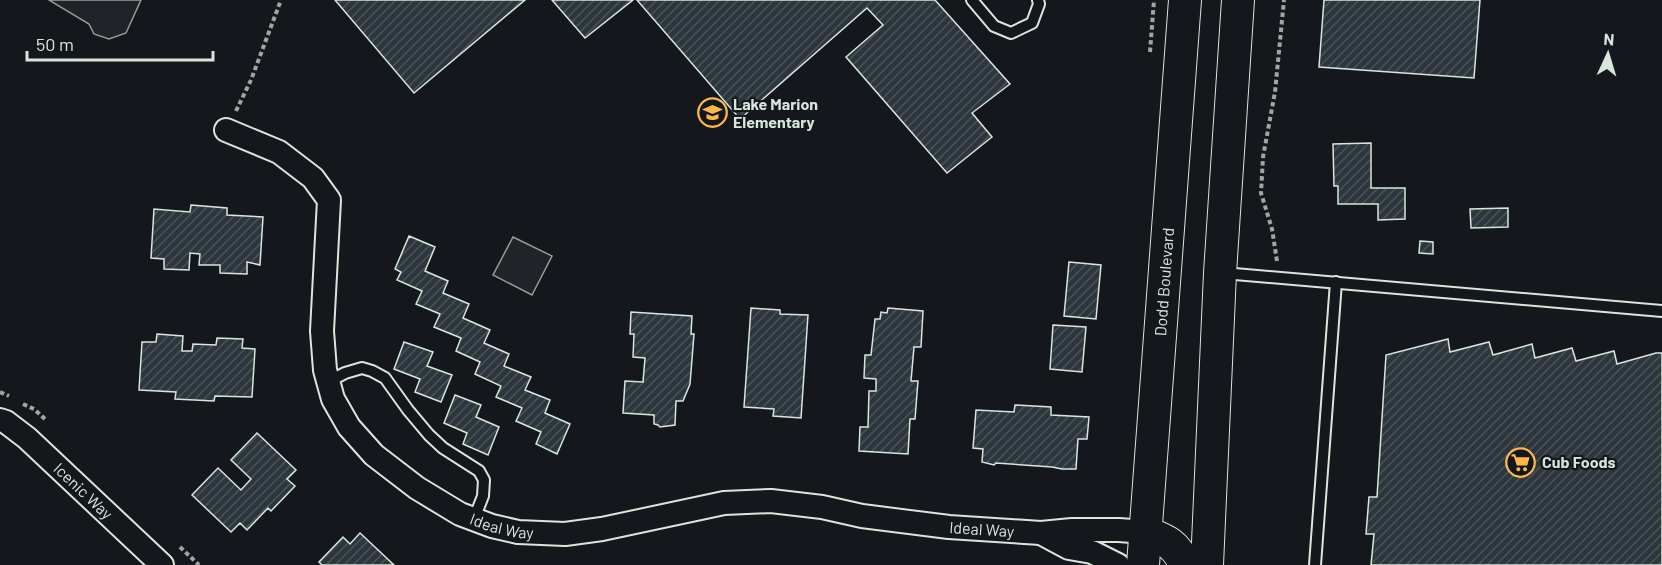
<svg xmlns="http://www.w3.org/2000/svg" width="1662" height="565" viewBox="0 0 1662 565" font-family="Barlow,sans-serif">
	<style>
		.green { fill: #202428; stroke: #939e99; stroke-width: 1.5 }
		.building { fill: url(#building-hatch); stroke: #d8e6dc; stroke-width: 1.5 }
		.lines { fill: none; stroke-linecap: round; stroke-linejoin: round }
		.service-casing { stroke: #d8e6dc; stroke-width: 14 }
		.minor-casing { stroke: #d8e6dc; stroke-width: 26 }
		.secondary-casing { stroke: #d8e6dc; stroke-width: 34 }
		.path { stroke: #9da8a2; stroke-width: 4; stroke-dasharray: 4.5 3; stroke-linecap: butt }
		.service { stroke: #14181c; stroke-width: 10 }
		.minor { stroke: #14181c; stroke-width: 22 }
		.secondary { stroke: #14181c; stroke-width: 32 }
		.labels { text-anchor: middle; stroke-width: 4.5; stroke-linejoin: round; paint-order: stroke }
		.poi-label { font-size: 16px; font-weight: bold; fill: #d8e6dc; stroke: #14181c; text-anchor: start }
		.street-label { font-size: 16px; fill: #d8e6dc; stroke: #14181c }
	</style>
	<defs>
		<pattern id="building-hatch" width="6" height="6" patternUnits="userSpaceOnUse" patternTransform="scale(1.5)"><rect width="6" height="6" fill="#2c363c"/><path d="M-1 1l2-2M0 6l6-6M5 7l2-2" fill="none" stroke="#4a5358"/></pattern>
	</defs>
	<rect width="100%" height="100%" fill="#14181c"/>
	<g class="green">
		<polygon points="49,0 141,0 126,33 109,39 94,34 89,24"/>
		<polygon points="513,237 552,256 532,295 493,275"/>
	</g>
	<g class="building">
		<polygon points="335,0 525,0 414,93"/>
		<polygon points="552,0 633,0 585,38"/>
		<polygon points="637,0 935,0 1010,84 972,113 992,137 947,173 846,57 883,25 867,8 740,119"/>
		<polygon points="1324,0 1480,0 1474,78 1319,67"/>
		<polygon points="1371,143 1371,188 1405,188 1405,219 1378,220 1378,204 1338,204 1338,186 1334,186 1333,144"/>
		<polygon points="191,205 227,208 227,215 263,217 260,265 247,262 247,274 220,273 220,265 199,265 200,254 190,253 189,270 164,269 164,259 151,258 154,209 190,212"/>
		<polygon points="1508,208 1508,227 1471,228 1470,209"/>
		<polygon points="409,236 435,247 425,271 448,281 443,293 469,304 463,318 490,330 484,343 509,354 504,366 531,377 525,390 550,400 545,413 570,424 557,454 536,444 541,432 516,421 522,408 496,397 501,386 475,374 480,362 456,351 461,338 434,327 440,314 416,304 422,291 397,280 401,272 395,269"/>
		<polygon points="1420,241 1433,242 1433,254 1419,253"/>
		<polygon points="1069,262 1101,265 1096,319 1064,316"/>
		<polygon points="751,308 780,310 780,314 808,315 801,418 773,416 774,409 744,407"/>
		<polygon points="888,308 923,311 921,347 914,347 911,381 918,381 915,419 910,419 908,454 859,451 860,427 868,427 869,391 876,391 876,379 864,378 865,355 871,355 875,319 880,319 881,312 887,313"/>
		<polygon points="631,312 692,316 691,334 694,334 690,384 683,401 676,401 675,425 660,427 658,425 654,424 654,415 623,413 625,381 643,382 645,358 633,357 634,334 630,334"/>
		<polygon points="1053,325 1086,327 1082,372 1050,369"/>
		<polygon points="157,334 183,336 182,351 192,351 193,344 216,345 217,338 243,339 242,348 255,349 252,397 215,396 214,401 175,399 176,392 139,390 142,342 156,342"/>
		<polygon points="1448,339 1450,352 1489,342 1493,355 1532,344 1535,358 1572,348 1576,361 1614,351 1617,364 1656,353 1662,353 1662,565 1371,565 1374,534 1366,534 1369,497 1377,497 1386,355"/>
		<polygon points="404,342 433,352 427,366 452,375 441,402 415,392 420,379 394,369"/>
		<polygon points="455,395 481,405 476,417 499,427 488,455 463,444 467,433 444,423"/>
		<polygon points="1015,405 1051,407 1051,415 1089,417 1087,439 1078,439 1076,469 1062,469 1052,467 996,463 994,465 982,462 983,449 973,448 976,410 1014,412"/>
		<polygon points="257,433 296,470 287,479 295,486 271,511 268,508 247,530 240,523 231,532 192,495 218,468 241,490 251,479 231,460"/>
		<polygon points="360,533 394,565 322,565 319,562 343,537 350,544"/>
	</g>
	<g class="lines">
		<defs>
			<g id="service">
				<polyline points="972,0 994,26 1011,33 1032,23 1039,4 1038,0"/>
				<polyline points="1223,273 1662,311"/>
				<polyline points="328,382 345,373 362,368 372,371 385,378 408,410 429,435 443,448 479,471 484,480 483,496 474,519"/>
				<polyline points="1315,565 1336,282"/>
			</g>
			<g id="minor">
				<path id="s1" d="M 226,130 L 279,152 L 313,178 L 329,200 L 322,331 L 325,370 L 333,399 L 349,427 L 374,455 L 417,488 L 460,514 L 492,526 L 518,532 L 565,534 L 602,529 L 724,503 L 771,501 L 822,507 L 862,516 L 949,527 L 1041,533 L 1072,530 L 1119,530 L 1145,532"/>
				<path id="s2" d="M 0,420 L 6,422 L 27,438 L 162,565"/>
				<polyline points="1041,533 1069,548 1092,552 1118,565"/>
			</g>
			<g id="secondary">
				<path d="M 1145,532 C 1165,540 1176,543 1185,565"/>
				<path id="s3" d="M 1143,565 L 1185,0"/>
				<polyline points="1207,565 1220,273 1238,0"/>
			</g>
		</defs>
		<use href="#service" class="service-casing"/>
		<use href="#minor" class="minor-casing"/>
		<use href="#secondary" class="secondary-casing"/>
		<g class="path">
			<polyline points="1150,52 1154,0"/>
			<polyline points="236,111 251,80 281,0"/>
			<polyline points="1277,261 1272,229 1261,193 1263,157 1275,92 1284,0"/>
			<polyline points="0,392 9,396"/>
			<polyline points="23,404 34,409 46,420"/>
			<polyline points="180,547 199,565"/>
		</g>
		<use href="#service" class="service"/>
		<use href="#minor" class="minor"/>
		<use href="#secondary" class="secondary"/>
	</g>
	<defs>
		<symbol id="school-ring" viewBox="-11 -11 22 22"><circle r="9.5" fill="#14181c" stroke="#ffb74d" stroke-width="1.5"/><path d="M0-5L7-2L0 1L-7-2ZM-4 1L0 2.5L4 1V4Q0 6-4 4Z" fill="#ffb74d"/></symbol>
		<symbol id="supermarket-ring" viewBox="-11 -11 22 22"><circle r="9.5" fill="#14181c" stroke="#ffb74d" stroke-width="1.5"/><path d="M-6-5.5h2.5l.6 2H6L4.5 2H-2.5L-4.4-4H-6ZM-1.5 3.2a1.3 1.3 0 1 0 .1 0ZM3 3.2a1.3 1.3 0 1 0 .1 0Z" fill="#ffb74d"/></symbol>
	</defs>
	<g fill-rule="evenodd">
		<use href="#school-ring" x="696" y="96" width="33" height="33"/>
		<use href="#supermarket-ring" x="1504" y="446" width="33" height="33"/>
	</g>
	<g class="labels">
		<g class="poi-label">
			<text x="733" y="110">Lake Marion<tspan x="733" dy="18">Elementary</tspan></text>
			<text x="1542" y="468">Cub Foods</text>
		</g>
		<g class="street-label">
			<text dy="6" stroke="none"><textPath href="#s3" startOffset="284">Dodd Boulevard</textPath></text>
			<text dy="6" stroke="none"><textPath href="#s2" startOffset="110">Icenic Way</textPath></text>
			<text dy="6" stroke="none"><textPath href="#s1" startOffset="546">Ideal Way</textPath></text>
			<text dy="6" stroke="none"><textPath href="#s1" startOffset="1032">Ideal Way</textPath></text>
		</g>
	</g>
	<g transform="translate(1608 54) rotate(4)" stroke="#14181c" stroke-width="4.5" paint-order="stroke">
	<path d="M0-4.5L10 22L0 15L-10 22Z" fill="#d8e6dc"/>
	<text y="-9" font-size="16" font-weight="bold" text-anchor="middle" fill="#d8e6dc">N</text>
	</g>
	<path d="M27 51v9h186v-9" fill="none" stroke="#d8e6dc" stroke-width="3"/>
	<text x="36" y="51" font-size="18" fill="#d8e6dc" stroke="#14181c" stroke-width="4.5" paint-order="stroke">50 m</text>
</svg>
